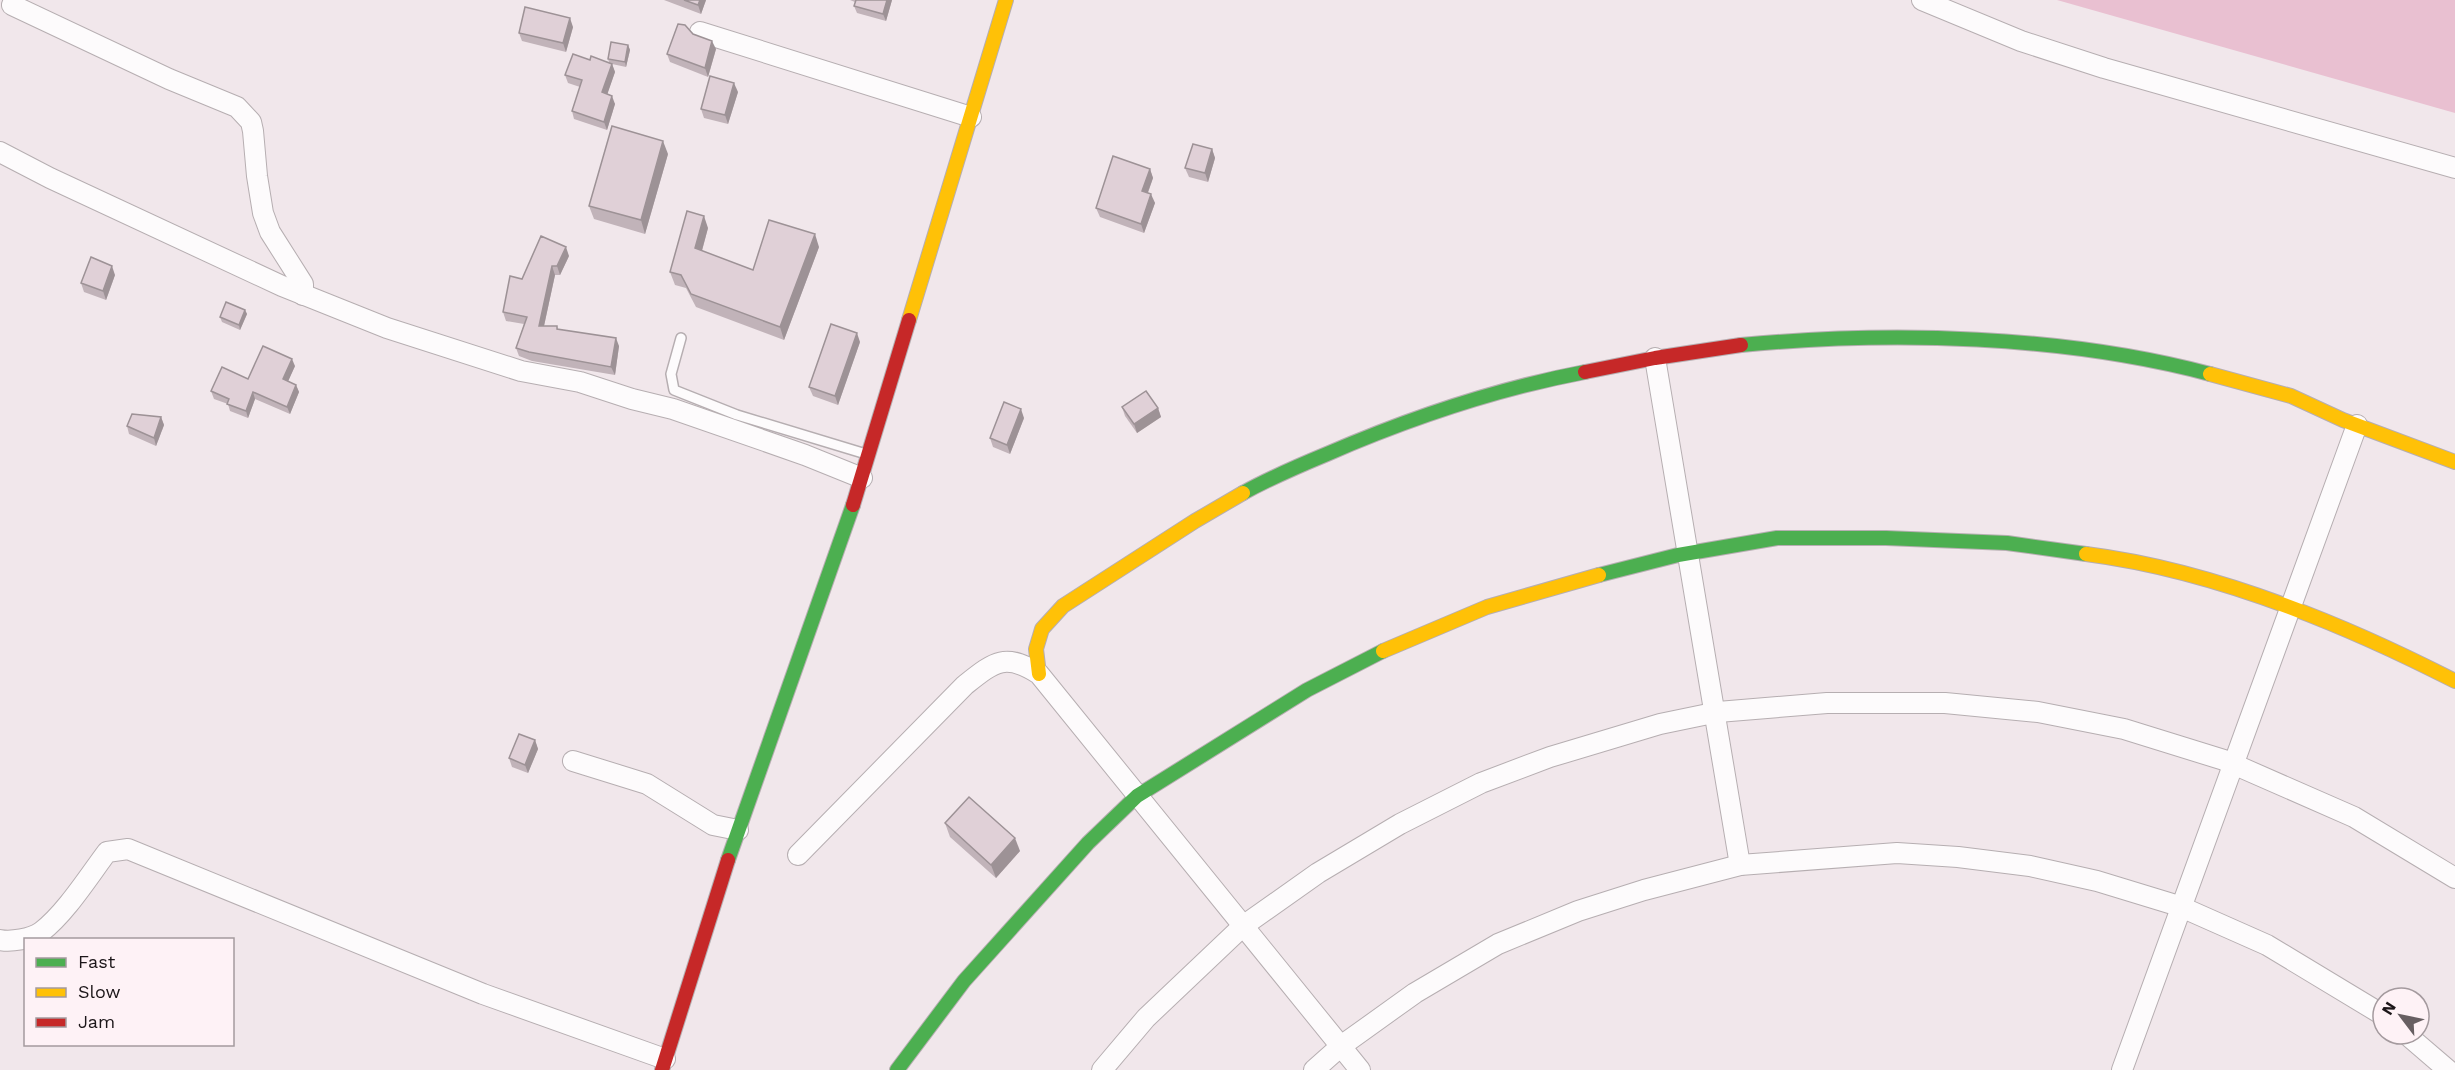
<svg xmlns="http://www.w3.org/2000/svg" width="2455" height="1070" viewBox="0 0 2455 1070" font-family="'Work Sans',sans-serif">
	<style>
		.green { fill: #e9c0d1 }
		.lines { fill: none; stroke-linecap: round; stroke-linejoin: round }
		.lane-casing { stroke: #b6aeb1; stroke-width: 12 }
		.street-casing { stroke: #b6aeb1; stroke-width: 22 }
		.fast-casing { stroke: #b6aeb1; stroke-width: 16 }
		.slow-casing { stroke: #b6aeb1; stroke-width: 16 }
		.jam-casing { stroke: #b6aeb1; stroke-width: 16 }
		.lane { stroke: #fdfbfc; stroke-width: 9 }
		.street { stroke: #fdfbfc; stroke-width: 20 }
		.fast { stroke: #4caf50; stroke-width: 14 }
		.slow { stroke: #ffc107; stroke-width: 14 }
		.jam { stroke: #c62828; stroke-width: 14 }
		.wall { fill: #c1b3b9 }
		.shaded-wall { fill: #9d9296 }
		.building { fill: #e0d0d7; stroke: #9d9296; stroke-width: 1.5 }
	</style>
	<rect width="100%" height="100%" fill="#f1e7eb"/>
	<polygon class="green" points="2057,0 2455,0 2455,113"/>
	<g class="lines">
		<defs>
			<polyline id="lane" points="681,338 671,374 674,390 737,415 866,454"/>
			<g id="street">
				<polyline points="1922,0 2021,41 2104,68 2455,168"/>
				<polyline points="12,5 169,79 237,107 251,122 253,131 257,176 263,213 270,232 303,284 303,295"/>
				<polyline points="700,32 971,117"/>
				<polyline points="0,152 50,178 282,286 387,328 521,371 580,382 632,399 673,409 805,455 862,478"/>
				<polyline points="1655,358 1740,865"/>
				<polyline points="573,761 647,784 713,825 738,830"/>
				<path d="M 798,855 L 965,685 C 994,662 1005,652 1039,674 L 1360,1070"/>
				<path d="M 0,940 C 11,942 31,939 41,932 C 65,914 89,876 107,852 L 128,849 L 483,994 L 665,1059"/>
				<polyline points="2406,1034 2448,1070"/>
				<polyline points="1102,1070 1146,1018 1243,926 1318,873 1400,824 1481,783 1550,757 1660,724 1718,712 1827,703 1945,703 2038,712 2124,729 2224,760 2354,817 2455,878"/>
				<polyline points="1314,1070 1341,1046 1415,993 1498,944 1578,911 1644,890 1740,865 1897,853 1958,857 2030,866 2097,881 2179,906 2267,945 2383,1015"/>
				<polyline points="2122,1070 2357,425"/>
			</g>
			<g id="fast">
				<path d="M 1741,345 C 1892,331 2063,335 2210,374"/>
				<path d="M 1243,493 C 1270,478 1298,466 1327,454 C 1410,418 1496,389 1585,372"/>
				<polyline points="1599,575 1678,555 1777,538 1886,538 2007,543 2086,554"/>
				<polyline points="728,860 853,505"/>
				<polyline points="897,1070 964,981 1088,843 1137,796 1307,690 1383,651"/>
			</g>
			<g id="slow">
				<polyline points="909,320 1006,0"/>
				<polyline points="2210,374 2291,396 2343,420 2455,462"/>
				<path d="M 2086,554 C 2212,570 2342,623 2455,681"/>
				<polyline points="1383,651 1487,607 1599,575"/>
				<polyline points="1039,674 1036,649 1042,629 1063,606 1195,521 1243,493"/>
			</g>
			<g id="jam">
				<polyline points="1585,372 1655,358 1741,345"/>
				<polyline points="853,505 909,320"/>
				<polyline points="662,1070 728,860"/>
			</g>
		</defs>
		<use href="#lane" class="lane-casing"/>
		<use href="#street" class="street-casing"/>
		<use href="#fast" class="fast-casing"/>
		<use href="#slow" class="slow-casing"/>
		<use href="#jam" class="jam-casing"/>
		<use href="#lane" class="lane"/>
		<use href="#street" class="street"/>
		<use href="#fast" class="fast"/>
		<use href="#slow" class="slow"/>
		<use href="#jam" class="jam"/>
	</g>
	<g class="wall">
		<polygon points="664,0 706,0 701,14"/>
		<polygon points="850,0 892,0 886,21 857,13 854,6 855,2"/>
		<polygon points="573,27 566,52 522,41 519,33"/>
		<polygon points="693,34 716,49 708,77 670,62 667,54"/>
		<polygon points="628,45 630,50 626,67 612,64 615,72 607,94 615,104 607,130 574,119 572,111 580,87 568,83 565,75 590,60 609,62 608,59"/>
		<polygon points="738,92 728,124 704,118 701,109"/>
		<polygon points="1212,149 1215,158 1208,182 1189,177 1185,168"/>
		<polygon points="668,154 645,234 594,219 589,206"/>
		<polygon points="1150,169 1153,178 1148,193 1155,203 1144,233 1100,217 1096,208"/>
		<polygon points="708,228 702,251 753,270 819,247 784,340 696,307 686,288 675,285 670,272"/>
		<polygon points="569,256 560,275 555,275 544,326 557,326 558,329 619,346 615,375 532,361 519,356 516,348 524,324 506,321 503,312 522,279"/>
		<polygon points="115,275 106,300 84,292 81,283"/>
		<polygon points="245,310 247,314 240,330 222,322 220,317"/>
		<polygon points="860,342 838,405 813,396 809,387"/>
		<polygon points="295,366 288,381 296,385 299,392 290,414 255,399 248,418 230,411 228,404 214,399 211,391"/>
		<polygon points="1122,407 1158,408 1161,417 1137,433 1125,416"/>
		<polygon points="161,417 164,425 156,446 129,434 127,426"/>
		<polygon points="1024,418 1010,454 993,447 990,438"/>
		<polygon points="535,740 538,749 528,773 512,767 509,758"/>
		<polygon points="945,823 1020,851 996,878 950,837"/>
	</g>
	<g class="shaded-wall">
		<polygon points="700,0 706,0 701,14 698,5"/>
		<polygon points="887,0 892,0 886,21 883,14"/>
		<polygon points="570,18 573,27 566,52 563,43"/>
		<polygon points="712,41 716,49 708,77 705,68"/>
		<polygon points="628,45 630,50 626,67 625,62"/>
		<polygon points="612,64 615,72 605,101 602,92"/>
		<polygon points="734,83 738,92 728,124 725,115"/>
		<polygon points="612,96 615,104 607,130 604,122"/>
		<polygon points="663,141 668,154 645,234 641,220"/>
		<polygon points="1212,149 1215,158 1208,182 1205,173"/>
		<polygon points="1150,169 1153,178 1145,200 1142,191"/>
		<polygon points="1151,194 1155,203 1144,233 1141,224"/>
		<polygon points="704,216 708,228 699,261 695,248"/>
		<polygon points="815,234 819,247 784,340 780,327"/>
		<polygon points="566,247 569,256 560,275 557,266"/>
		<polygon points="112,266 115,275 106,300 103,291"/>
		<polygon points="552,266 555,275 542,335 539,326"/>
		<polygon points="245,310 247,314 240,330 239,325"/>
		<polygon points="857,333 860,342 838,405 835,396"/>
		<polygon points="616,338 619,346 615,375 611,367"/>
		<polygon points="292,359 295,366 286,386 283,379"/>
		<polygon points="296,385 299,392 290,414 287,407"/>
		<polygon points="253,392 255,399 248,418 246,411"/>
		<polygon points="1158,408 1161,417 1137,433 1134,424"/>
		<polygon points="1021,409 1024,418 1010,454 1007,445"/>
		<polygon points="161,417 164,425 156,446 154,438"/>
		<polygon points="535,740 538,749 528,773 525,765"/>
		<polygon points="1015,838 1020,851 996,878 991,865"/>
	</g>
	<g class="building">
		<polygon points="684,0 700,0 698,5"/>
		<polygon points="856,0 887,0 883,14 854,6"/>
		<polygon points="525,7 570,18 563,43 519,33"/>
		<polygon points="678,24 685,25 693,34 712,41 705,68 667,54"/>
		<polygon points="611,42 628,45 625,62 608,59"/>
		<polygon points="573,54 590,60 591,56 612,64 602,92 612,96 604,122 572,111 582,80 565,75"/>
		<polygon points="710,76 734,83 725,115 701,109"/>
		<polygon points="612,126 663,141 641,220 589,206"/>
		<polygon points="1193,144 1212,149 1205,173 1185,168"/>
		<polygon points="1113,156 1150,169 1142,191 1151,194 1141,224 1096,208"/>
		<polygon points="687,211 704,216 695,248 753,270 769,220 815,234 780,327 691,294 681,275 670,272"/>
		<polygon points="541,236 566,247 557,266 552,266 539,326 557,326 557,329 616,338 611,367 529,352 516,348 527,317 503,312 510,276 522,279"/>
		<polygon points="91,257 112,266 103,291 81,283"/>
		<polygon points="226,302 245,310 239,325 220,317"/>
		<polygon points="831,324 857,333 835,396 809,387"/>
		<polygon points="263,346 292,359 283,379 296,385 287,407 253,392 246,411 227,404 229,399 211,391 222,367 248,379"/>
		<polygon points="1146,391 1158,408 1134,424 1122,407"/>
		<polygon points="1004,402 1021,409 1007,445 990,438"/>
		<polygon points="132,414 161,417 154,438 127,426"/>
		<polygon points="519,734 535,740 525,765 509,758"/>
		<polygon points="969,797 1015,838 991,865 945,823"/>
	</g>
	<rect x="24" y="938" width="210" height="108" fill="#fef2f6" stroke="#a49a9e" stroke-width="1.5"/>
	<rect x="36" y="958" width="30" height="9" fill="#4caf50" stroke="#a49a9e" stroke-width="1.5"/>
	<text x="78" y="968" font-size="18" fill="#1c1619">Fast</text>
	<rect x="36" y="988" width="30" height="9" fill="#ffc107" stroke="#a49a9e" stroke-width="1.5"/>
	<text x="78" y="998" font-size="18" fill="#1c1619">Slow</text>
	<rect x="36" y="1018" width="30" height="9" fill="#c62828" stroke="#a49a9e" stroke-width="1.5"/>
	<text x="78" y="1028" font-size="18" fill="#1c1619">Jam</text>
	<g transform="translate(2401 1016) rotate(302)"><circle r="28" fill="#fef2f6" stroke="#a49a9e" stroke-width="1.5"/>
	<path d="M0-4.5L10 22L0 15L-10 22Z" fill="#675f62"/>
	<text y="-9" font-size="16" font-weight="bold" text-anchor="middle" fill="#1c1619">N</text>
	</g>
</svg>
